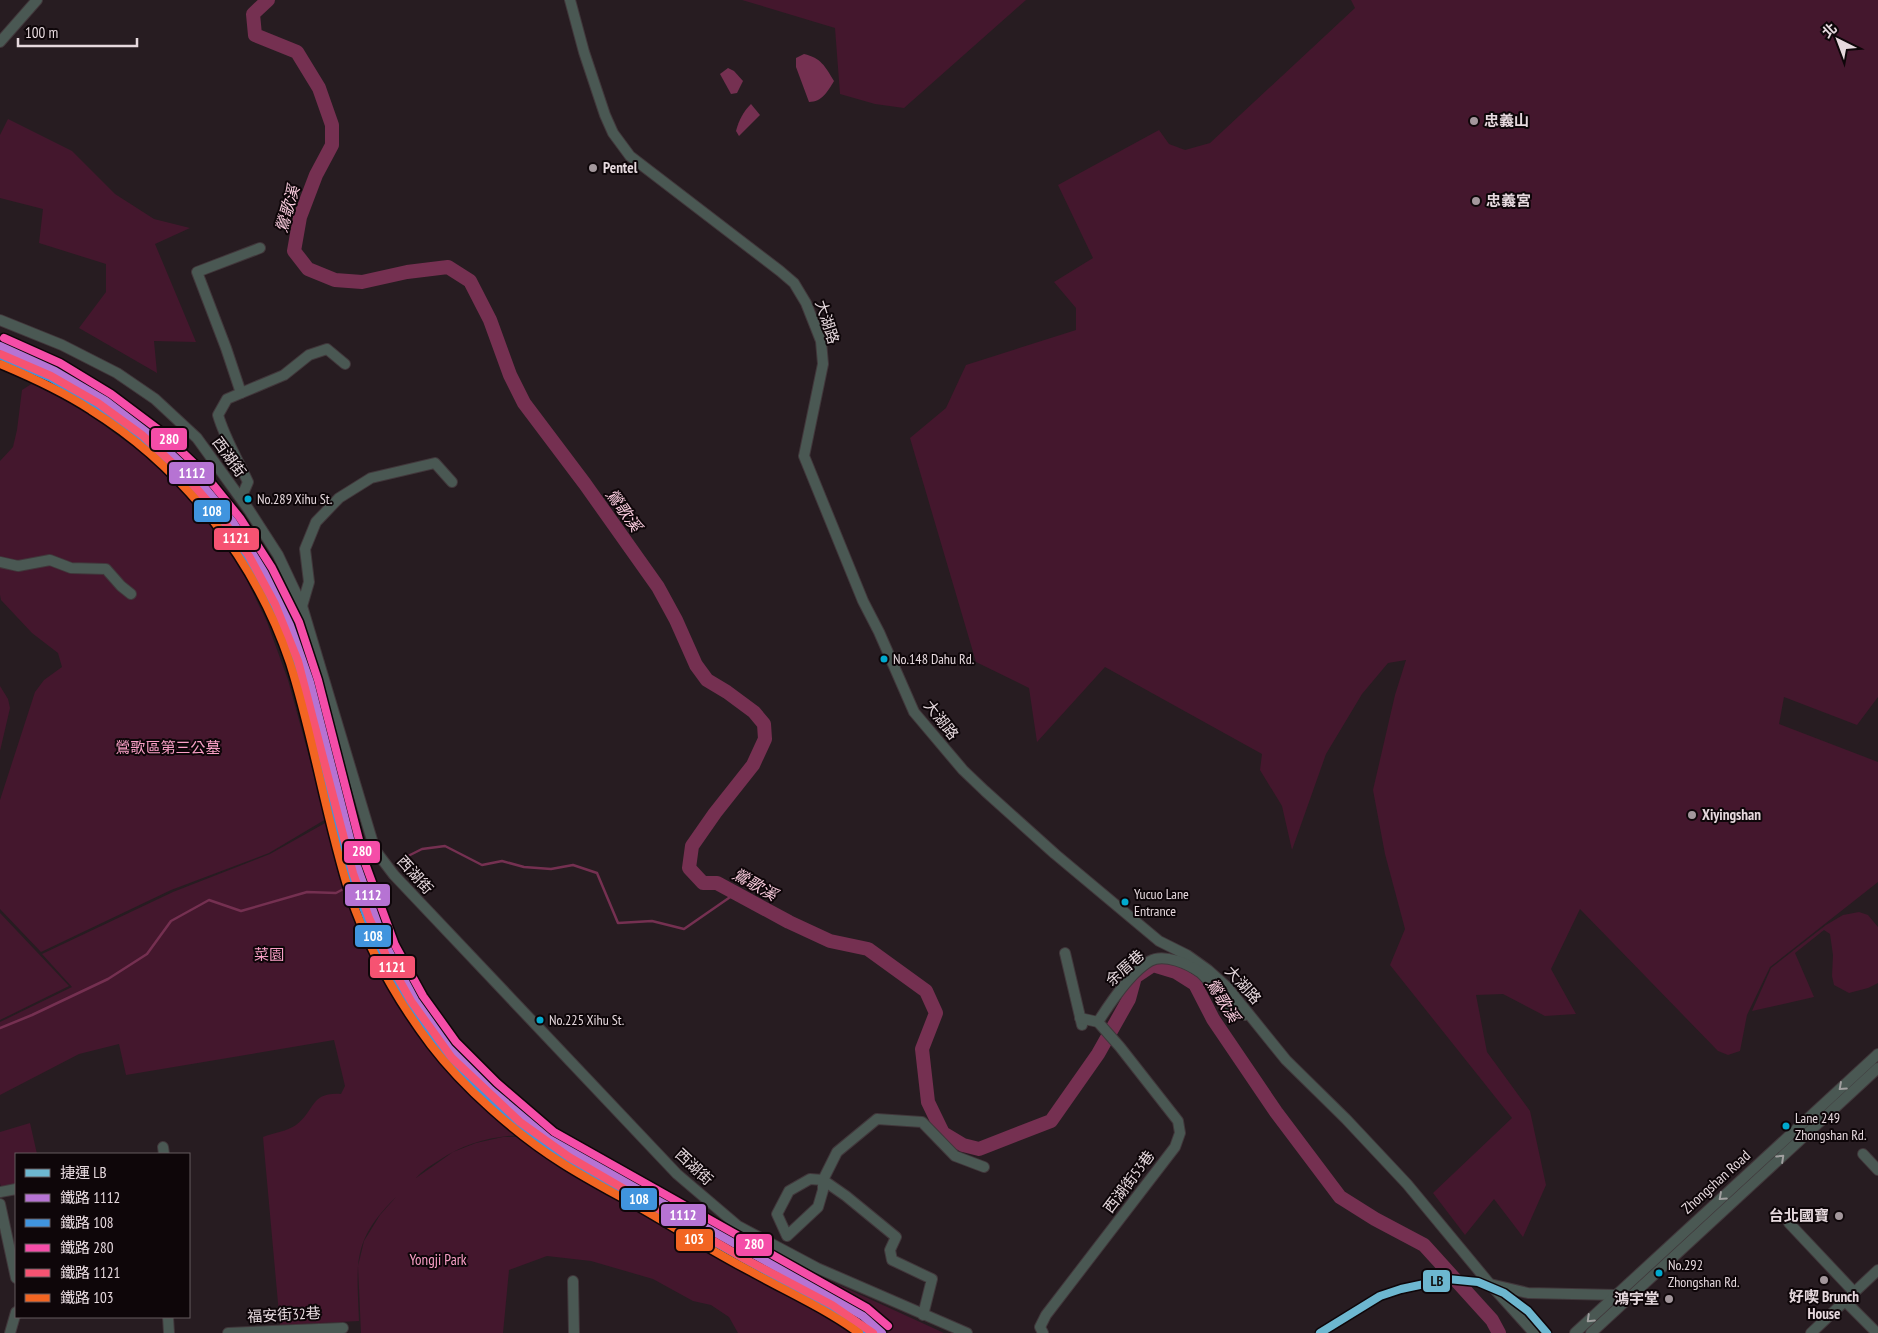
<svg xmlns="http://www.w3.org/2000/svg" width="1878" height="1333" viewBox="0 0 1878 1333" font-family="'PT Sans Narrow','Noto Sans TC',sans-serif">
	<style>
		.green { fill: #44172d }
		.water { fill: #753051 }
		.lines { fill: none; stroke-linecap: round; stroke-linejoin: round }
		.stream { stroke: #753051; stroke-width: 2.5 }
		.river { stroke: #753051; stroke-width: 14 }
		.minor-casing { stroke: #41373b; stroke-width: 12 }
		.minor { stroke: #4a5853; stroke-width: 10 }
		.rail-1-casing { stroke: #0e0609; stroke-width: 11 }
		.rail-2-casing { stroke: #0e0609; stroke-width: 11 }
		.rail-3-casing { stroke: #0e0609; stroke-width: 11 }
		.rail-4-casing { stroke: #0e0609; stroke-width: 11 }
		.rail-5-casing { stroke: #0e0609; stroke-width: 11 }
		.rail-1 { stroke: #b673d3; stroke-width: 8 }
		.rail-2 { stroke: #4094de; stroke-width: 8 }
		.rail-3 { stroke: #f54da8; stroke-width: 8 }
		.rail-4 { stroke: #f65372; stroke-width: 8 }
		.rail-5 { stroke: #f26522; stroke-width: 8 }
		.metro-1-casing { stroke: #0e0609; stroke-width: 11 }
		.metro-1 { stroke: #6db7d0; stroke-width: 8 }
		.oneway { stroke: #a09f9f }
		.poi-dot { fill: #a3979c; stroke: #0e0609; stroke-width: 2 }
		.bus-dot { fill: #00a9ce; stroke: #0e0609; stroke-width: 2 }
		.labels { text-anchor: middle; stroke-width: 4; stroke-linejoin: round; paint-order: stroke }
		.bus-label { font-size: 14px; fill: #e6d9de; stroke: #0e0609; text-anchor: start }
		.poi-label { font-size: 15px; font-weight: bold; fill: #e6d9de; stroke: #0e0609; text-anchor: start }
		.street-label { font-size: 15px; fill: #e6d9de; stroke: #0e0609 }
		.park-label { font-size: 15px; fill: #f9a0c6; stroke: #0e0609 }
		.water-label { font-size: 16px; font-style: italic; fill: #fccee0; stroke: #0e0609 }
		.line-badge { stroke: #0e0609; stroke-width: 2 }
		.badge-label { font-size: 14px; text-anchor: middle; font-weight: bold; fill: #fff }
		.pale-badge-label { font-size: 14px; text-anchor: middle; font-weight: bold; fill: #111 }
	</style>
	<rect width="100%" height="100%" fill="#271c21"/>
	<g class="green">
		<polygon points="742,0 1026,0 904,108 875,104 840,94 835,28"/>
		<polygon points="1351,0 1878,0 1878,697 1857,725 1784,697 1779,724 1878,762 1878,882 1770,967 1747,1015 1740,1051 1728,1055 1718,1051 1580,909 1551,969 1576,1014 1545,1016 1503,994 1476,995 1487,1052 1530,1111 1546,1185 1523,1237 1494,1199 1465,1235 1433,1193 1512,1118 1390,965 1405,929 1385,854 1373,790 1395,695 1406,660 1388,663 1362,694 1326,754 1292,850 1282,806 1260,770 1262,754 1105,667 1037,742 1029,688 976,662 910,438 946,408 966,365 1076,330 1076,308 1054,282 1093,258 1058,185 1159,130 1169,144 1185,150 1210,143 1355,8"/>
		<polygon points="8,119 72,151 115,194 154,219 190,228 155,244 196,342 154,341 157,373 79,328 106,292 106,264 39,243 43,209 0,198 0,135"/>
		<polygon points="33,383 80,408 142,453 198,500 234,554 267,622 288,680 326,819 269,853 171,890 41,952 0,909 0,800 35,692 44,680 62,667 58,653 32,633 1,600 0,595 0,461 13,447 17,430 22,390"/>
		<polygon points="0,686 8,699 10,708 0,751"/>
		<path d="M 327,822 L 359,929 L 385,983 L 411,1024 L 454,1077 L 524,1135 C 492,1136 465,1143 438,1161 C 430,1166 422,1171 416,1178 L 453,1152 L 476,1143 L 503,1137 L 526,1137 L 641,1206 L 815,1305 L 859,1333 L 738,1333 L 729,1317 L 711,1305 L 693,1301 L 653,1279 L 591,1261 L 547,1256 L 509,1270 L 503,1333 L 361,1333 L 358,1266 L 364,1241 L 380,1215 L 396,1197 C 351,1241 357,1263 359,1321 L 280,1325 L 263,1137 C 273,1133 288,1131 296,1125 C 316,1110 310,1092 341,1094 L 345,1086 L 334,1040 L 126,1075 L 119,1044 L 79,1054 L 0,1095 L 0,1022 L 72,987 L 42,954 L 173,892 L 270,854 Z"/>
		<polygon points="1859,912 1868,915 1878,927 1878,983 1868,988 1849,993 1834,985 1832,976 1833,955 1830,934 1824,930 1795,953 1814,997 1752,1011 1771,968 1826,925 1843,915"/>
		<polygon points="0,913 69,986 0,1020"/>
		<polygon points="30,1123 37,1154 16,1154 16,1189 2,1192 0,1183 0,1132"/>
		<polygon points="803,1268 804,1269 944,1333 889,1333 877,1323 802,1272 801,1269"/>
	</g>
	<g class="water">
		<path d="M 804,54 C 821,58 825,66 834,81 C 828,91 822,102 809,102 L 796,67 L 796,58 Z"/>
		<polygon points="728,68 734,71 743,81 737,93 731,94 720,74"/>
		<path d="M 751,104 L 760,115 L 739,136 L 736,131 C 739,120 743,112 751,104 Z"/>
	</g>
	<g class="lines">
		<g class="stream">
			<polyline points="400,860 422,849 445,846 482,865 502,861 524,867 551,869 573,865 597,873 618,923 652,921 684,929 736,893"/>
			<polyline points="0,1028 32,1015 108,979 147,954 171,921 209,900 241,911 307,892 336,893 349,886"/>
		</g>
		<polyline class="river" points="268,0 253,14 255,35 297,52 319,88 332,125 332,145 316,175 300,217 294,251 308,269 335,280 362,282 407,272 448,267 470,281 490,320 510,375 524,403 585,484 658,587 676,620 696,665 707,680 727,692 754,712 764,724 765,739 753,765 715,813 692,846 689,868 703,883 717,883 789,922 830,941 868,949 926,991 936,1013 922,1049 928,1102 943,1133 963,1145 979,1149 1051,1121 1098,1054 1129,999 1135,977 1153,965 1176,972 1195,984 1213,1019 1276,1112 1340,1197 1375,1219 1424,1245 1492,1320 1499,1333"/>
		<defs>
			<g id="minor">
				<polyline points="570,0 584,52 605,115 613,133 630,156 780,271 794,283 806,303 821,341 823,364 804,456 863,601 879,632 914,712 963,770 985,791 1055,854 1159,941 1187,955 1208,970 1227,987 1286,1060 1346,1119 1407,1184 1489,1283 1534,1333"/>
				<polyline points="0,42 37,0"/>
				<polyline points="0,320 62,345 117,373 155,399 197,438 249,510 278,555 302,606 375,850 394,875 677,1174 738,1226 817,1268 967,1333"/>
				<polyline points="241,393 226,348 197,272 260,248"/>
				<path d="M 241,498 L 248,482 C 238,460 225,439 218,415 L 227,399 L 284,375 L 309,355 L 327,349 L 345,364"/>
				<polyline points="0,562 18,566 50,560 71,568 106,569 121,586 131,594"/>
				<polyline points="302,606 309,582 305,549 316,522 339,498 371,478 435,463 452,482"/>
				<polyline points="1065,953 1082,1025"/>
				<path d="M 1098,1022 C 1110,1003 1131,972 1150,961 C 1164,953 1189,964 1201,973 C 1211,982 1218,996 1229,1005 C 1233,1009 1240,1012 1245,1015"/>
				<polyline points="163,1147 164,1154"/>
				<polyline points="1863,1154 1878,1170"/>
				<polyline points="0,1192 16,1189"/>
				<polyline points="0,1204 16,1278"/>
				<polyline points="1789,1223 1854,1292"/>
				<polyline points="573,1281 574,1333"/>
				<polyline points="1490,1284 1528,1293 1617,1295"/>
				<polyline points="1845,1301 1877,1333"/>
				<polyline points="923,1315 932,1279 892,1260 890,1250 896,1237 846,1196 823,1180 810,1179 789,1191 777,1214 787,1236 818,1207 823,1190 823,1180 837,1152 877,1119 922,1122 955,1156 984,1167"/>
				<polyline points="168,1317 169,1333"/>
				<polyline points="10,1333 16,1312"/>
				<polyline points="228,1333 343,1328"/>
				<polyline points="1043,1333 1040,1327 1046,1315 1175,1147 1180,1133 1178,1121 1120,1047 1098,1022 1080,1018"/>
				<polyline points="1575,1333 1878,1054"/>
				<polyline points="1591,1333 1878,1068"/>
				<polyline points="1811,1333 1878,1270"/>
			</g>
		</defs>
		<use href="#minor" class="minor-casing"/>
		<use href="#minor" class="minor"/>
		<defs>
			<polyline id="rail-1" points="0,346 55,371 106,401 153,437 196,477 233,522 264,572 290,625 310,682 357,866 385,944 415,1000 449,1048 491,1090 549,1139 863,1316 882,1333"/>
			<polyline id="rail-2" points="0,356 51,378 101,408 148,443 189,483 226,528 257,576 282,629 302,685 349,868 377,947 408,1005 443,1053 486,1096 544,1146 858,1323 869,1333"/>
			<polyline id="rail-3" points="4,338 60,363 111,394 159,430 202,471 240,518 272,568 299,622 318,680 365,863 395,945 423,996 456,1042 497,1083 554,1132 867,1308 888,1326"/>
			<polyline id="rail-4" points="0,354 51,376 98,403 142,435 182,472 217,512 249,556 275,604 298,661 353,873 369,918 388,960 411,1001 452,1058 520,1122 569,1157 745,1259 832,1305 873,1333"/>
			<path id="rail-5" d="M 0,364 C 31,377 62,391 91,410 C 183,467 256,561 290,663 C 314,739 326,819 350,895 C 368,948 397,1000 431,1045 C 463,1087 517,1135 562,1163 C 587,1179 614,1193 639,1207 C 677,1229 714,1252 752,1272 C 788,1292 826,1309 859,1333"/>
		</defs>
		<use href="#rail-1" class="rail-1-casing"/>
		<use href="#rail-2" class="rail-2-casing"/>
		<use href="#rail-3" class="rail-3-casing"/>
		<use href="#rail-4" class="rail-4-casing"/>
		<use href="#rail-5" class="rail-5-casing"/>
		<use href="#rail-1" class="rail-1"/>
		<use href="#rail-2" class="rail-2"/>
		<use href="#rail-3" class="rail-3"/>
		<use href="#rail-4" class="rail-4"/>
		<use href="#rail-5" class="rail-5"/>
		<defs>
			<polyline id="metro-1" points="1320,1333 1380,1296 1401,1289 1448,1279 1478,1282 1504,1293 1528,1311 1547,1333"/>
		</defs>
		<use href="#metro-1" class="metro-1-casing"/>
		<use href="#metro-1" class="metro-1"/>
	</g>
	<defs><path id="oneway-chevron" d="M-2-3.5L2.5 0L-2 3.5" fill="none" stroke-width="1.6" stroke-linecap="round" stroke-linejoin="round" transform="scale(1.25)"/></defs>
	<g class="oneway">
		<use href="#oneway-chevron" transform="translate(1842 1087) rotate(138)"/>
		<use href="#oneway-chevron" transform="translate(1781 1158) rotate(-43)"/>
		<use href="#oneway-chevron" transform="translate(1722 1197) rotate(138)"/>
		<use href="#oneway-chevron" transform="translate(1590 1319) rotate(136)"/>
	</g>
	<g class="poi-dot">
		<circle cx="1474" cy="121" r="5"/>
		<circle cx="593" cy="168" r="5"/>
		<circle cx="1476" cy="201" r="5"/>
		<circle cx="1692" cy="815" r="5"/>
		<circle cx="1839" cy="1216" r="5"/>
		<circle cx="1824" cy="1280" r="5"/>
		<circle cx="1669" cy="1299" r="5"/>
	</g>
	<g class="bus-dot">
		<circle cx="248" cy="499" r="4.5"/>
		<circle cx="884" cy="659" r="4.5"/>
		<circle cx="1125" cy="902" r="4.5"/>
		<circle cx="540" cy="1020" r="4.5"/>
		<circle cx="1786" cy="1126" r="4.5"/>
		<circle cx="1659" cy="1273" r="4.5"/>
	</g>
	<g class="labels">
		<g class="bus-label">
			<text x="257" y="504">No.289 Xihu St.</text>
			<text x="893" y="664">No.148 Dahu Rd.</text>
			<text x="1134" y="899">Yucuo Lane<tspan x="1134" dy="17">Entrance</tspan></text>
			<text x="549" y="1025">No.225 Xihu St.</text>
			<text x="1795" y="1123">Lane 249<tspan x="1795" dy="17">Zhongshan Rd.</tspan></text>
			<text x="1668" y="1270">No.292<tspan x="1668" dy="17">Zhongshan Rd.</tspan></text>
		</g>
		<g class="poi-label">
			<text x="1484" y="126">忠義山</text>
			<text x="603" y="173">Pentel</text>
			<text x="1486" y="206">忠義宮</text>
			<text x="1702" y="820">Xiyingshan</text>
			<text x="1829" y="1221" text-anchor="end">台北國寶</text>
			<text x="1824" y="1302" text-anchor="middle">好喫 Brunch<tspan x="1824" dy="17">House</tspan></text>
			<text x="1659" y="1304" text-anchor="end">鴻宇堂</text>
		</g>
		<g class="street-label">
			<text transform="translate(827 322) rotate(72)" y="5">大湖路</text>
			<text transform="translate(229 457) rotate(54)" y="5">西湖街</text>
			<text transform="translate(941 720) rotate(52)" y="5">大湖路</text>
			<text transform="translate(415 875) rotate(48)" y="5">西湖街</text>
			<text transform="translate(1125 968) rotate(-42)" y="5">余厝巷</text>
			<text transform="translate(1243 985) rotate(48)" y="5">大湖路</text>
			<text transform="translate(694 1167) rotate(43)" y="5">西湖街</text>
			<text transform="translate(1129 1182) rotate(-53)" y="5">西湖街53巷</text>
			<text transform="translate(1716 1182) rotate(-42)" y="5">Zhongshan Road</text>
			<text transform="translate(284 1315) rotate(-3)" y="5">福安街32巷</text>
		</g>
		<g class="park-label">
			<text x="168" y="753">鶯歌區第三公墓</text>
			<text x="269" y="960">菜園</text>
			<text x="438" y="1265">Yongji Park</text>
		</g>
		<g class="water-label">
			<text transform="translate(287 209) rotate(-74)" y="6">鶯歌溪</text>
			<text transform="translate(624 510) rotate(54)" y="6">鶯歌溪</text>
			<text transform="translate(755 884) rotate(29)" y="6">鶯歌溪</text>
			<text transform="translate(1223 1000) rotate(58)" y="6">鶯歌溪</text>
		</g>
	</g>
	<g class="line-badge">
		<rect x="150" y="427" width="38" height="24" rx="5" fill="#f54da8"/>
		<rect x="168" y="461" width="47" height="24" rx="5" fill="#b673d3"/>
		<rect x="193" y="499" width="38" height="24" rx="5" fill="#4094de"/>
		<rect x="213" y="527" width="47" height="24" rx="5" fill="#f65372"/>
		<rect x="343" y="840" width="38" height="24" rx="5" fill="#f54da8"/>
		<rect x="344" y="883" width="47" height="24" rx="5" fill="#b673d3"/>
		<rect x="354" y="924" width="38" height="24" rx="5" fill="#4094de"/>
		<rect x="369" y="955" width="47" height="24" rx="5" fill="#f65372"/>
		<rect x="620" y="1187" width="38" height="24" rx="5" fill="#4094de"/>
		<rect x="660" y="1203" width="47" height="24" rx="5" fill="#b673d3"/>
		<rect x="675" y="1228" width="39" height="24" rx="5" fill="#f26522"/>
		<rect x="735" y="1233" width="38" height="24" rx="5" fill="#f54da8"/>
		<rect x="1422" y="1269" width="29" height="24" rx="5" fill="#6db7d0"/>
	</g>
	<g class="badge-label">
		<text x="169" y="444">280</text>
		<text x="192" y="478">1112</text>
		<text x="212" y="516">108</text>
		<text x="236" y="543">1121</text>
		<text x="362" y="856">280</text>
		<text x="368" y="900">1112</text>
		<text x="373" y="941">108</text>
		<text x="392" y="972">1121</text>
		<text x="639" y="1204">108</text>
		<text x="683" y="1220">1112</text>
		<text x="694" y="1244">103</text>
		<text x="754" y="1249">280</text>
	</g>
	<g class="pale-badge-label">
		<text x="1437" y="1286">LB</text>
	</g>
	<rect x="15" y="1153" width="175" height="165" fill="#0e0609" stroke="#645a5e"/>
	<rect x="25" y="1169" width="25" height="8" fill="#6db7d0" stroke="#645a5e"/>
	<text x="60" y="1178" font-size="15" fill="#e6d9de">捷運 LB</text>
	<rect x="25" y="1194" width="25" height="8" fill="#b673d3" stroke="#645a5e"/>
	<text x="60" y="1203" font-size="15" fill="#e6d9de">鐵路 1112</text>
	<rect x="25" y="1219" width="25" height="8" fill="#4094de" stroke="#645a5e"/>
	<text x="60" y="1228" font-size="15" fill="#e6d9de">鐵路 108</text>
	<rect x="25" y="1244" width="25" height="8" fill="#f54da8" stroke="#645a5e"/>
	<text x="60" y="1253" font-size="15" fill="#e6d9de">鐵路 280</text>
	<rect x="25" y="1269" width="25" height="8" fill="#f65372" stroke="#645a5e"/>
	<text x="60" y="1278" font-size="15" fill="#e6d9de">鐵路 1121</text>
	<rect x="25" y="1294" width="25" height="8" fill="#f26522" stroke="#645a5e"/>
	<text x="60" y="1303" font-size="15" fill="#e6d9de">鐵路 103</text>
	<g transform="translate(1838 40) rotate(318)" stroke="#0e0609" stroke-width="4" paint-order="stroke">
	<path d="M0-4L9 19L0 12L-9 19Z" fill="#e6d9de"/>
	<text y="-8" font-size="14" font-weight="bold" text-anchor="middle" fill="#e6d9de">北</text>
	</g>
	<path d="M18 38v8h119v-8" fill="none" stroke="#e6d9de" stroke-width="2.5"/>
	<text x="25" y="38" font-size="15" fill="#e6d9de" stroke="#0e0609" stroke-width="4" paint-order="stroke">100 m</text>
</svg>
